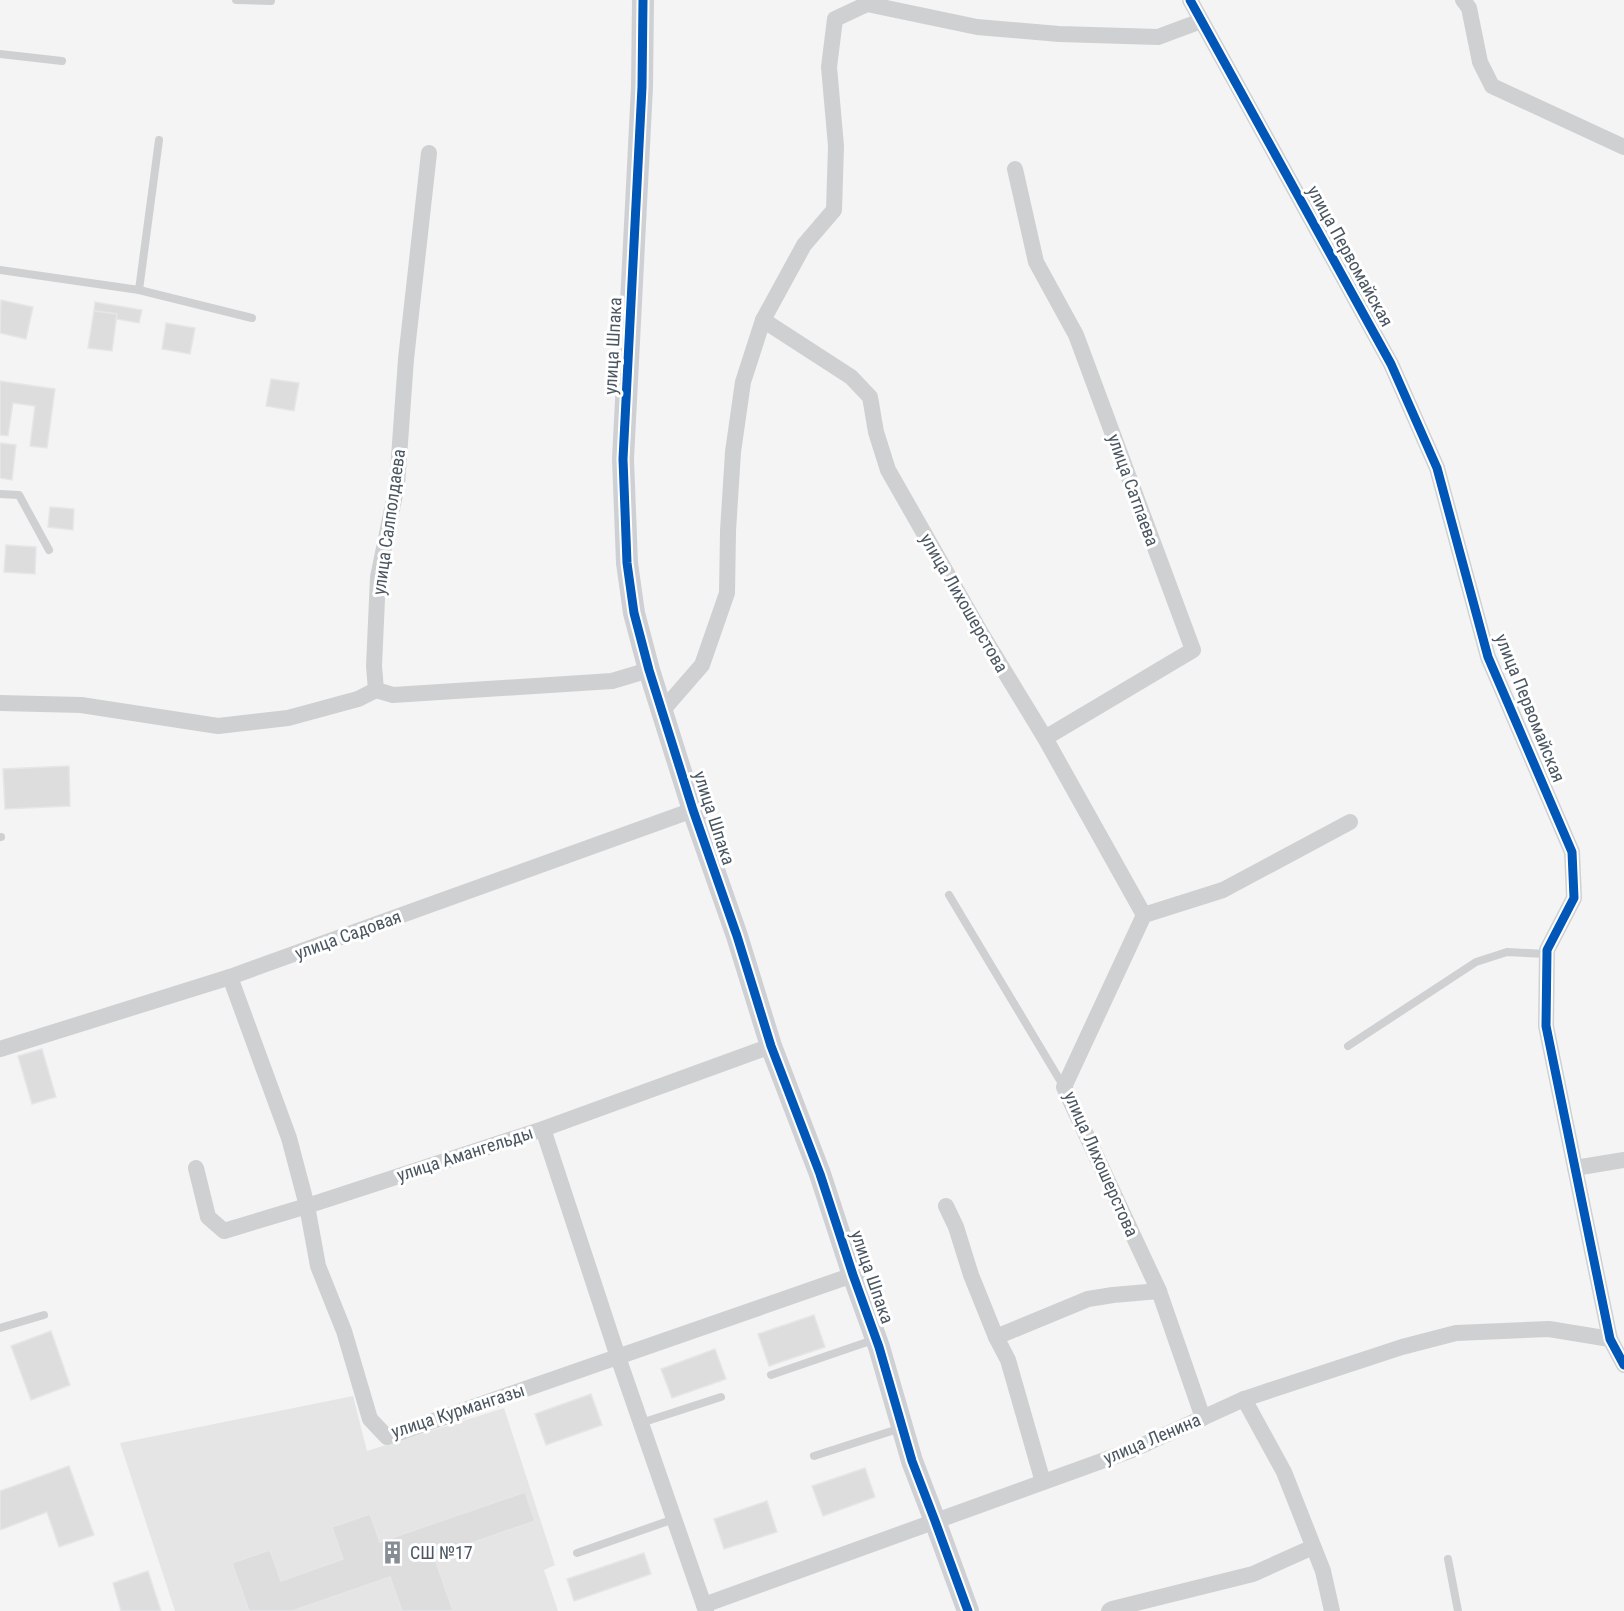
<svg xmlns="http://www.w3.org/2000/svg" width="1624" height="1611" viewBox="0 0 1624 1611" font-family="'Roboto Condensed',sans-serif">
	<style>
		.education { fill: #e6e5e6 }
		.building { fill: #ddddde; stroke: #e5e6e7; stroke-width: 1.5 }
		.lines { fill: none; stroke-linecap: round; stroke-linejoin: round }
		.lane { stroke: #ced0d2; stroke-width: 8 }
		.street { stroke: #ced0d2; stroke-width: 16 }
		.secondary { stroke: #ced0d4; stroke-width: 22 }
		.cycleway-casing { stroke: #fff; stroke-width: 13 }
		.cycleway { stroke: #0057b8; stroke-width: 9 }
		.labels { text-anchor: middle; stroke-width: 6; stroke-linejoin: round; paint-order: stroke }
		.street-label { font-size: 18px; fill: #4a5661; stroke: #fff }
		.poi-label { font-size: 18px; fill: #4a5661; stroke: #fff; text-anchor: start }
	</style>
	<rect width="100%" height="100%" fill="#f4f4f4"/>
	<polygon class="education" points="353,1396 367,1451 504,1408 555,1565 544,1570 558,1611 175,1611 120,1443"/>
	<g class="building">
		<polygon points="1,300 33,307 26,339 0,333"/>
		<polygon points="95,302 142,310 139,323 116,319 117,314 94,311"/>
		<polygon points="94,311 117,314 112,351 88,348"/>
		<polygon points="166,323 195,328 190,354 162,349"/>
		<polygon points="271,379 299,383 294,411 266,406"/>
		<polygon points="0,381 55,389 47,448 30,446 35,406 13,403 8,436 0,435"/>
		<polygon points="0,443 16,445 12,480 0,478"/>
		<polygon points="50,507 74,509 73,530 48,527"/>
		<polygon points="6,545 36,547 35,574 4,572"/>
		<polygon points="69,766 70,806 5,809 3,769"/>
		<polygon points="42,1049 56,1097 32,1104 18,1056"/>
		<polygon points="814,1315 825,1347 769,1366 758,1334"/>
		<polygon points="51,1331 70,1385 31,1400 11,1346"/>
		<polygon points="715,1349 726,1379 672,1398 661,1369"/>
		<polygon points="591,1394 602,1425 546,1445 535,1414"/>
		<polygon points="69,1466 94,1535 59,1547 47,1512 0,1530 0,1491"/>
		<polygon points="865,1468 875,1497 823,1516 812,1486"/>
		<polygon points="525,1492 535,1521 434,1556 453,1611 402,1611 390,1577 292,1611 249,1611 232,1563 270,1550 281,1581 343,1559 332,1527 370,1514 380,1542"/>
		<polygon points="767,1501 777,1532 724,1549 714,1519"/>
		<polygon points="644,1553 651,1574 574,1601 567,1579"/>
		<polygon points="148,1571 161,1611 121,1611 113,1583"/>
	</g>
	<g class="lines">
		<g class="lane">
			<polyline points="236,0 271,1"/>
			<polyline points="0,54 62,61"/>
			<polyline points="0,270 139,290 252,318"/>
			<polyline points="139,290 159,140"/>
			<polyline points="0,494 19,495 49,550"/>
			<polyline points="0,837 1,837"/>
			<polyline points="949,895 1064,1087"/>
			<polyline points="1348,1046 1476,962 1507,952 1546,954"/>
			<polyline points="0,1328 44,1315"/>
			<polyline points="771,1375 876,1339"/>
			<polyline points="641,1423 721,1397"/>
			<polyline points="814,1456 901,1428"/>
			<polyline points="577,1553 674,1519"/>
			<polyline points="1448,1559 1458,1611"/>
		</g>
		<g class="street">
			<polyline points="1190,0 1391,364 1437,468 1488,657 1572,852 1574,898 1547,950 1546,1026 1610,1339 1624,1365"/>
			<polyline points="1463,0 1469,8 1480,62 1492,86 1624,147"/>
			<polyline points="429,153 406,359 397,485 378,577 374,666 376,690 393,695 612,681 649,670"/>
			<polyline points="1015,169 1036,262 1076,335 1193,650 1045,738"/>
			<polyline points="763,320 851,377 870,397 876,432 888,470 981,633 1045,738 1144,915"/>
			<polyline points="0,703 81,705 218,726 288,718 358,699 376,690"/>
			<polyline points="662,711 702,665 727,593 728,531 733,452 743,382 763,320 804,245 834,210 836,146 829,67 835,19 867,4 977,27 1059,34 1158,37 1201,21"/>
			<polyline points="230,977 289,1138 307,1206 318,1266 344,1331 370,1419 387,1437 853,1275"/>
			<polyline points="0,1049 230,977 693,810"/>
			<polyline points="543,1129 618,1357 706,1611"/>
			<polyline points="196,1168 208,1217 224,1231 307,1206 543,1129 771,1046"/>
			<polyline points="1575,1168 1624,1160"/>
			<polyline points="946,1206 956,1227 971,1275 996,1337 1008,1360 1043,1482"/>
			<polyline points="996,1337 1088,1299 1113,1295 1159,1291"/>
			<polyline points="1244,1399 1284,1472 1323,1571 1332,1611"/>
			<polyline points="1203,1418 1159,1291 1064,1087 1144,915 1223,890 1350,822"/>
			<polyline points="704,1605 1132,1450 1244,1399 1402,1347 1456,1333 1549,1329 1610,1339"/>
			<polyline points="1109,1611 1112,1609 1253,1574 1313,1547"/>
		</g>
		<polyline class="secondary" points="643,0 642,87 623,459 627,563 634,613 649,670 693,810 737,936 771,1046 820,1174 853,1275 879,1347 912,1461 935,1521 968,1611"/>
		<defs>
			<g id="cycleway">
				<polyline points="643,0 642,87 623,459 627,563 634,613 649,670 693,810 737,936 771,1046 820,1174 853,1275 879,1347 912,1461 935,1521 968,1611"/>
				<polyline points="1190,0 1391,364 1437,468 1488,657 1572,852 1574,898 1547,950 1546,1026 1610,1339 1624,1365"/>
			</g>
		</defs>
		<use href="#cycleway" class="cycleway-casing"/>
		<use href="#cycleway" class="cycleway"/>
	</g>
	<defs>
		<symbol id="building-bare" viewBox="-9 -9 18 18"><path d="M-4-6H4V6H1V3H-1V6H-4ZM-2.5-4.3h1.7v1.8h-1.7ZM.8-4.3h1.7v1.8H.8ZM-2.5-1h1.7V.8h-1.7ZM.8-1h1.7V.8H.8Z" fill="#868d94" stroke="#fff" stroke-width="2.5" paint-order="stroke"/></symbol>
	</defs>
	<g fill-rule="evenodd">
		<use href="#building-bare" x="376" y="1536" width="33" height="33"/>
	</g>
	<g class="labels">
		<g class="street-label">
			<text transform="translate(1350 256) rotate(61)" y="6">улица Первомайская</text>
			<text transform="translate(613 346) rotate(-87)" y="6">улица Шпака</text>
			<text transform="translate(1133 490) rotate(70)" y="6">улица Сатпаева</text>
			<text transform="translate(389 522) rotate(-82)" y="6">улица Салполдаева</text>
			<text transform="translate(964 603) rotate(60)" y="6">улица Лихошерстова</text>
			<text transform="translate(1530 708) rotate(68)" y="6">улица Первомайская</text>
			<text transform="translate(714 818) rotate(72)" y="6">улица Шпака</text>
			<text transform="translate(348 935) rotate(-20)" y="6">улица Садовая</text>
			<text transform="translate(465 1154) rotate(-18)" y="6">улица Амангельды</text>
			<text transform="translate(1101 1164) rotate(66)" y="6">улица Лихошерстова</text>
			<text transform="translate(872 1277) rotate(71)" y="6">улица Шпака</text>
			<text transform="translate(458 1411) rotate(-18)" y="6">улица Курмангазы</text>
			<text transform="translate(1152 1439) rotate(-23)" y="6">улица Ленина</text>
		</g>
		<g class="poi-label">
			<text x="410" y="1559">СШ №17</text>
		</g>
	</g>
</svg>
